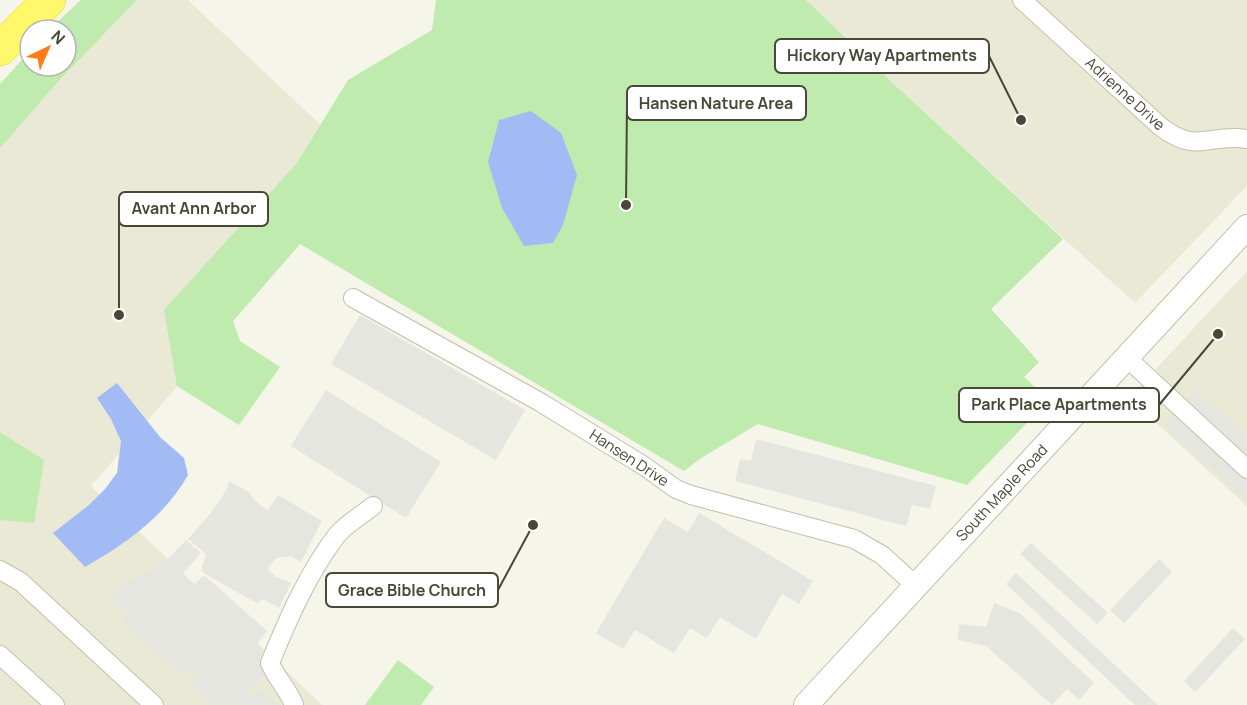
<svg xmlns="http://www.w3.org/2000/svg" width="1247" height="705" viewBox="0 0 1247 705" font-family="Manrope,sans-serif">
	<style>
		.residential { fill: #e9e9d6 }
		.green { fill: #bfebaf }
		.parking { fill: #e6e6e0 }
		.water { fill: #a2bbf4 }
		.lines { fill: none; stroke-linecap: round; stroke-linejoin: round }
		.minor-casing { stroke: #c1c0aa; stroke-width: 20 }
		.tertiary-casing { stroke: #c1c0aa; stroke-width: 26 }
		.motorway-casing { stroke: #e6d732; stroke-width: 34 }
		.minor { stroke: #fff; stroke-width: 18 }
		.tertiary { stroke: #fff; stroke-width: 24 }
		.motorway { stroke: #fff86a; stroke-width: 33 }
		.labels { text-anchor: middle; stroke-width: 4.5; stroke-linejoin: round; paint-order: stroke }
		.street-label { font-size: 15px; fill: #494736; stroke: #fff }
		.leader { fill: none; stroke: #494736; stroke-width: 2 }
		.callout-dot { fill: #494736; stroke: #fff; stroke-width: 2 }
		.callout { fill: #fff; stroke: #494736; stroke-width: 2 }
		.callout-label { font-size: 16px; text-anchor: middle; font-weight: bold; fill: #494736 }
	</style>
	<rect width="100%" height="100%" fill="#f5f5e9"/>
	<g class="residential">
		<polygon points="81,0 188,0 364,166 300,244 91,486 322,705 0,705 0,84 30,51 30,66 66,66 66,30 49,30"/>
		<polygon points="806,0 1247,0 1247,186 1135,303 898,88"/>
		<polygon points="1247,271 1247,506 1129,398"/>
	</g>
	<g class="green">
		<polygon points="81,0 137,0 62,77 0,148 0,84 30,51 30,66 66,66 66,30 49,30"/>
		<polygon points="436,0 806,0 898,88 1063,239 991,309 1039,362 1024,377 1049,400 967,485 758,424 701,458 684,471 300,244 233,321 240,341 280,367 239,425 177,386 164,310 297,163 348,80 432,30"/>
		<polygon points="0,432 44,460 34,523 0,520"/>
		<polygon points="398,660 434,687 421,705 365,705"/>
	</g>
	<g class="parking">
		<polygon points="360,315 525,410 496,460 331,364"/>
		<polygon points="1195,389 1247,437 1247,500 1163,424"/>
		<polygon points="326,390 441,462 406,518 291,446"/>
		<polygon points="756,439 936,486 930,509 912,505 906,526 735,481 740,459 751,461"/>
		<polygon points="229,481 249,492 256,502 268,510 278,495 322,521 301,562 291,556 276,558 268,567 269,571 276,577 291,583 279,608 265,600 261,600 258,604 205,574 201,570 206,554 188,539 211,513 227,489"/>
		<polygon points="699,513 813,581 799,604 782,594 756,639 720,617 707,638 690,628 674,653 635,630 623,649 596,633 664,518 688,532"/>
		<polygon points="186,540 201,553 182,574 194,585 204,575 267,631 258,642 266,676 262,677 248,691 248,695 251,698 260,689 277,705 212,705 189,684 199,673 194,668 184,678 122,622 129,613 117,604 113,596 115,590 159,565 172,555"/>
		<polygon points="1031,543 1108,613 1097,624 1020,554"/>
		<polygon points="1159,559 1172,572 1124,623 1110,610"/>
		<polygon points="1016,573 1158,705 1135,705 1006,584"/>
		<polygon points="994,603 1021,614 1094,683 1079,700 1067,689 1052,705 986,646 958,640 959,624 986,627"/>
		<polygon points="1233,628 1245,639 1195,692 1184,681"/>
	</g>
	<g class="water">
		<polygon points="531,111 561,133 577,175 563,225 553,243 524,246 502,208 488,162 499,120"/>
		<path d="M 117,383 L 160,437 L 184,458 L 188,475 C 163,518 128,542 85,567 L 53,533 L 89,505 L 105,489 L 117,473 L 121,441 L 111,419 L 97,398 Z"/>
	</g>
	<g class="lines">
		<defs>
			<g id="minor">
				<path d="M 1022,0 L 1161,127 C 1198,155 1208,133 1247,139"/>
				<polyline points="353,298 540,402 644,466 676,489 691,495 854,539 882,555 916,586"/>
				<polyline points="1127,358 1247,469"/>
				<polyline points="0,570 21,582 154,705"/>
				<polyline points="0,655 55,705"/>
				<path d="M 294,705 C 288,689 276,678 270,663 C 288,619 308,573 337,535 C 346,524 362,515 373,506"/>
			</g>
			<polyline id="tertiary" points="806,705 1247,227"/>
			<polyline id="motorway" points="0,49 49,0"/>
		</defs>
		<use href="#minor" class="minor-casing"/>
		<use href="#tertiary" class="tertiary-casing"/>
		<use href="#motorway" class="motorway-casing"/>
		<use href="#minor" class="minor"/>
		<use href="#tertiary" class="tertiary"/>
		<use href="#motorway" class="motorway"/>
	</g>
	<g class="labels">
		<g class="street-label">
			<text transform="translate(1125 94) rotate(42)" y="5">Adrienne Drive</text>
			<text transform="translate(629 458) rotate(33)" y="5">Hansen Drive</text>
			<text transform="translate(1002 493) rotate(-47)" y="5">South Maple Road</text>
		</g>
	</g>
	<path class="leader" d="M1021 120L989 56M626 205L627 103M119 315L119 209M1218 334L1159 405M533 525L498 590"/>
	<g class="callout-dot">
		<circle cx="1021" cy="120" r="6"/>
		<circle cx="626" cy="205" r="6"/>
		<circle cx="119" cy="315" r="6"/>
		<circle cx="1218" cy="334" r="6"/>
		<circle cx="533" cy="525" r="6"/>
	</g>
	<g class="callout">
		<rect x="775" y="39" width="214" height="34" rx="6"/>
		<rect x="627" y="86" width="179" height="34" rx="6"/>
		<rect x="119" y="192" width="149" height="34" rx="6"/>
		<rect x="959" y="388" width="200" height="34" rx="6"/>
		<rect x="326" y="573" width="172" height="34" rx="6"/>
	</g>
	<g class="callout-label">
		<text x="882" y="61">Hickory Way Apartments</text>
		<text x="716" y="109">Hansen Nature Area</text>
		<text x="194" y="214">Avant Ann Arbor</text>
		<text x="1059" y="410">Park Place Apartments</text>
		<text x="412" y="596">Grace Bible Church</text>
	</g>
	<g transform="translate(48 48) rotate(44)"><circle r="28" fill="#ffffff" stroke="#b6b5af" stroke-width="1.5"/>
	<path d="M0-4.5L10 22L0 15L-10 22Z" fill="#ff7b16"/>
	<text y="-9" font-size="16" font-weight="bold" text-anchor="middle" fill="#494736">N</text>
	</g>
</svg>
